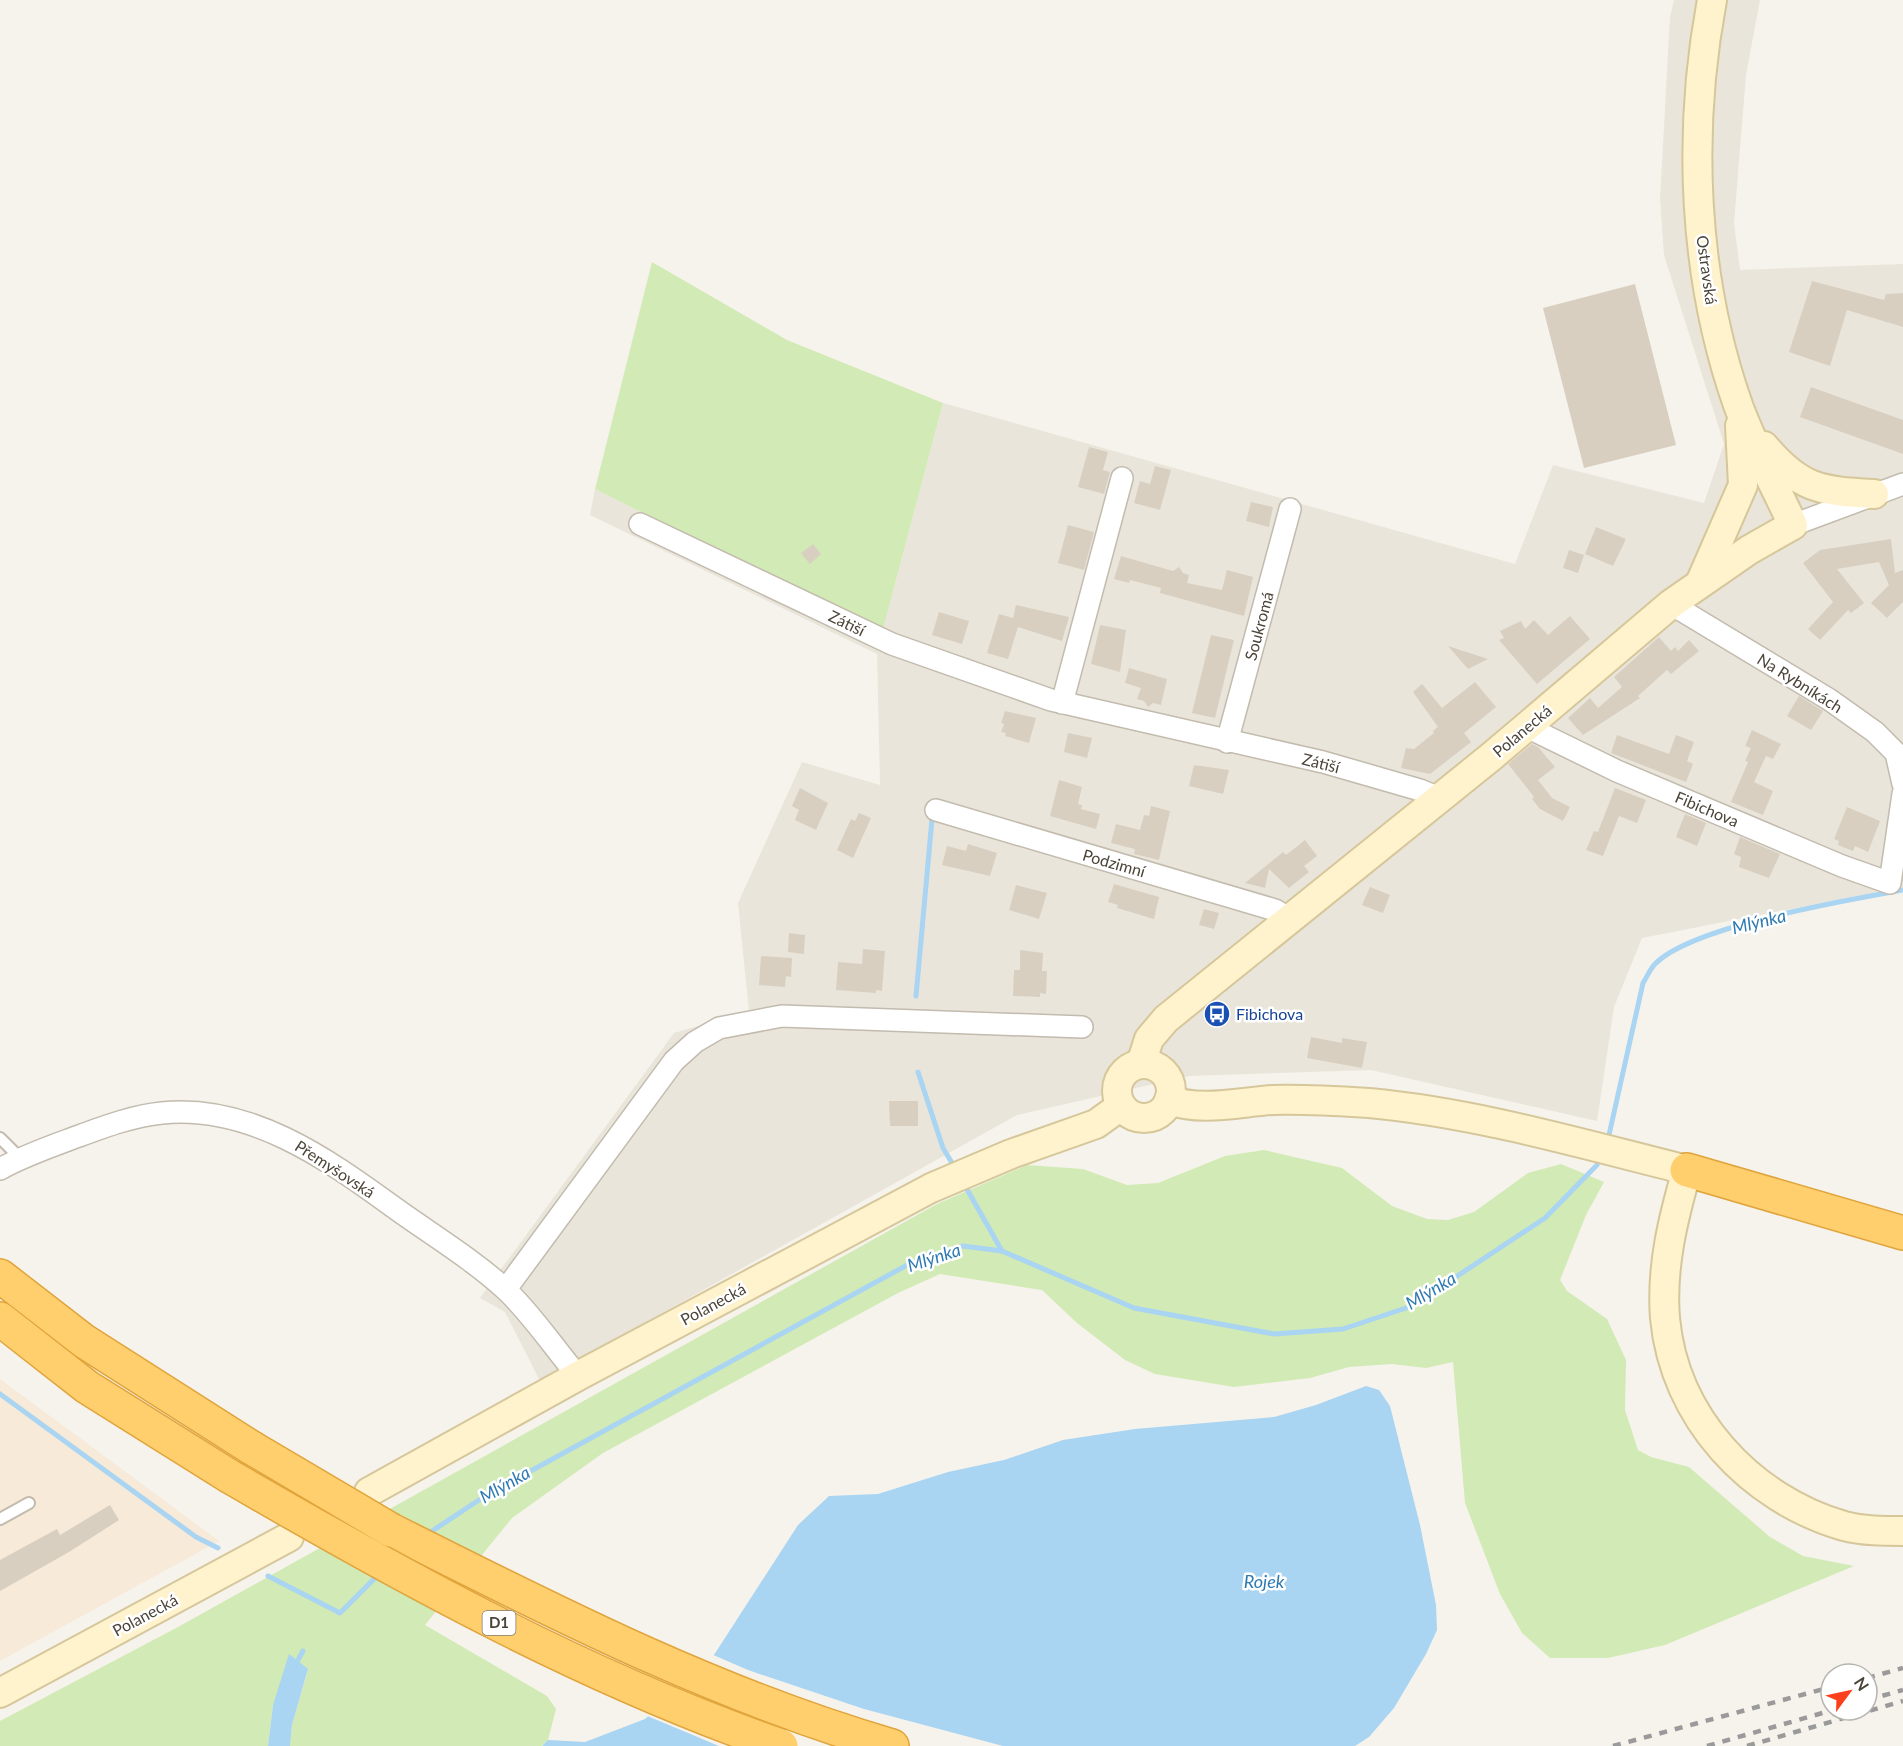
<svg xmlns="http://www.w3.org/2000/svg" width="1903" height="1746" viewBox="0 0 1903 1746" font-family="Lato,sans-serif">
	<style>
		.residential { fill: #eae5da }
		.commercial { fill: #f7ead8 }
		.green { fill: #d2eab5 }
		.water { fill: #a9d4f2 }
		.pier { fill: #f6f3ec }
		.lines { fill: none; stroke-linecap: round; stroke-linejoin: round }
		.stream { stroke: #a9d4f2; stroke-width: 5 }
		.building { fill: #d8cfc1 }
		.lane-casing { stroke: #c2bbae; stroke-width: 14 }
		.street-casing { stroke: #c2bbae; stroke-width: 24 }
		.secondary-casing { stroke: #d6c79b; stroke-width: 32 }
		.highway-casing { stroke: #e0a43c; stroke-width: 36 }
		.lane { stroke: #fff; stroke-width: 10 }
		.street { stroke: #fff; stroke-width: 21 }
		.secondary { stroke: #fff3cd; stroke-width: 28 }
		.highway { stroke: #ffcf6e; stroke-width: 33 }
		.rail { stroke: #9a9a9a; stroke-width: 4.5; stroke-dasharray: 8 8; stroke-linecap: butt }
		.highway-bridge-casing { stroke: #e0a43c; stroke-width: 36; stroke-linecap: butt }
		.highway-bridge { stroke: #ffcf6e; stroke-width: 33 }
		.labels { text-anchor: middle; stroke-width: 5; stroke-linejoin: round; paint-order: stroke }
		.shield { fill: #fff; stroke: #817c74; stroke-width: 1.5 }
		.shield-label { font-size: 15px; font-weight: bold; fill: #4b4439 }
		.street-label { font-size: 16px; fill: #4b4439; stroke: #fff }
		.transit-label { font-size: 16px; fill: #164399; stroke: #fff; text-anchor: start }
		.water-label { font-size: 18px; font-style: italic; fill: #2e7ab2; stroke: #fff }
	</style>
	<rect width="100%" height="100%" fill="#f6f3ec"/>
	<polygon class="residential" points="1674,0 1760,0 1746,75 1734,223 1740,270 1903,264 1903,887 1642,938 1614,1007 1597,1121 1371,1070 1189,1076 1017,1115 540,1381 505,1312 480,1298 674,1033 749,1011 738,903 802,762 880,785 877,654 590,515 595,489 882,633 943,403 1515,564 1553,465 1704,503 1724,444 1664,255 1660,199 1670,17"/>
	<polygon class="commercial" points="0,1379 219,1541 0,1661"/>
	<g class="green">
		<polygon points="652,262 787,340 943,403 882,633 595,489"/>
		<polygon points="1264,1150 1342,1168 1392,1206 1427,1219 1448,1220 1474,1212 1528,1173 1561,1164 1604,1182 1586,1215 1560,1280 1567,1291 1607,1319 1626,1360 1625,1410 1638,1450 1651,1457 1689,1467 1770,1537 1803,1556 1854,1566 1665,1645 1608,1658 1550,1658 1522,1633 1500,1594 1465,1503 1453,1362 1426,1368 1392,1364 1349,1367 1310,1378 1234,1387 1155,1374 1125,1360 1077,1323 1042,1290 940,1274 898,1293 603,1453 512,1518 425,1625 547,1696 556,1709 548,1740 542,1746 290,1746 292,1725 308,1670 273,1705 268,1746 0,1746 0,1721 178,1627 937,1204 1027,1165 1083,1169 1127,1185 1158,1183 1225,1156"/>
	</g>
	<g class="water">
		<polygon points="1366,1386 1379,1390 1390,1406 1420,1525 1436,1605 1437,1630 1426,1654 1394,1708 1369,1737 1355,1746 542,1746 548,1740 585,1742 645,1719 712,1658 798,1525 829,1496 878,1494 948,1472 1004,1460 1063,1440 1135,1429 1274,1417 1316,1405"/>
		<polygon points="289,1654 308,1669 292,1725 290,1746 268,1746 273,1705"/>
	</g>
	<polygon class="pier" points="711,1654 748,1670 864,1709 1003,1746 719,1746 645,1715"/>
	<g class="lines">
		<g class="stream">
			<polyline points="916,996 932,819"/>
			<polyline points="918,1072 943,1148 955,1168"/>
			<path d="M 1609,1135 L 1643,983 C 1647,977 1650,969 1655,964 C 1692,926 1848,900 1903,890"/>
			<polyline points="964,1184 1002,1251"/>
			<polyline points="0,1394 196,1537 218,1548"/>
			<polyline points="426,1535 485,1496 909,1264 963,1246 1002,1251 1134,1308 1274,1334 1343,1329 1412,1306 1545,1218 1597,1165"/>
			<polyline points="268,1576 340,1613 379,1574"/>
			<polyline points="294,1667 303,1651"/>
		</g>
	</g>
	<g class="building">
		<polygon points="1812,281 1884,300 1886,294 1903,293 1903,327 1847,310 1830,366 1789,352"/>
		<polygon points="1635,284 1676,445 1584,468 1543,308"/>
		<polygon points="1811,387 1903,420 1903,454 1800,417"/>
		<polygon points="1089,447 1108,452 1103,470 1110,472 1104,494 1078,487"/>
		<polygon points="1155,466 1171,470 1160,510 1134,503 1140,481 1150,484"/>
		<polygon points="1251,502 1273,507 1269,527 1246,521"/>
		<polygon points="1068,525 1094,532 1084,570 1058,563"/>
		<polygon points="1596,527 1626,539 1613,566 1585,554"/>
		<polygon points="1891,539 1895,573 1903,570 1903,602 1887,618 1871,603 1889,585 1879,562 1837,569 1864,603 1851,613 1848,610 1820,640 1808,629 1833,602 1803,563 1820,550"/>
		<polygon points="813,544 821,554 810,564 801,553"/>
		<polygon points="1569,550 1584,555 1578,573 1563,568"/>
		<polygon points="1121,556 1173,571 1179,567 1183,573 1189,575 1187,583 1222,590 1227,570 1253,577 1244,616 1160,593 1161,588 1130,580 1129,583 1114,579"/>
		<polygon points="1016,605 1069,617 1062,641 1018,627 1008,659 987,653 999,614 1013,618"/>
		<polygon points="939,612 969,621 962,644 932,635"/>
		<polygon points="1570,616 1590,639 1537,684 1499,640 1504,638 1500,631 1521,621 1525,629 1534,620 1548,635"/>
		<polygon points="1100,625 1126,630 1120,672 1091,664"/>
		<polygon points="1211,635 1234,640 1215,718 1192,713"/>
		<polygon points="1659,637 1671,651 1675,647 1678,651 1689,640 1699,651 1671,674 1667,670 1638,696 1640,698 1583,735 1568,718 1590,698 1598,708 1622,687 1614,677"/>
		<polygon points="1448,646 1488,659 1468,669"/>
		<polygon points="1129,668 1167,679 1161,705 1153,703 1148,707 1144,701 1137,699 1141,688 1125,683"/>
		<polygon points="1475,682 1496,707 1464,733 1471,742 1430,774 1401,768 1406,748 1414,749 1434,733 1433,731 1438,727 1413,692 1422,684 1442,708"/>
		<polygon points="1799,696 1823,711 1811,730 1787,716"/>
		<polygon points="1005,711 1036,718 1029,743 1005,736 1006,733 1001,732 1004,724 1001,723"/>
		<polygon points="1752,730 1781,744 1773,759 1766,756 1754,782 1773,791 1763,815 1731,802 1748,762 1745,761 1751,748 1745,746"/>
		<polygon points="1068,733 1092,738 1087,758 1064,752"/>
		<polygon points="1617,735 1669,754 1676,735 1694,742 1687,761 1693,764 1686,782 1611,753"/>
		<polygon points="1532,744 1538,747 1555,767 1538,780 1552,798 1570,807 1563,821 1540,809 1532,799 1534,797 1508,764"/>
		<polygon points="1194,765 1229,770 1223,794 1189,786"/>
		<polygon points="1059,780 1082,787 1078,804 1082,805 1081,809 1100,814 1096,829 1050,816"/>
		<polygon points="800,788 828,803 816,830 795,820 799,810 792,806"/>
		<polygon points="1615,788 1646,800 1637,823 1619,816 1603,856 1586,850 1594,831 1598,832"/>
		<polygon points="1151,806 1170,811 1159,860 1134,854 1135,849 1111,843 1116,824 1140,830 1144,815 1149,816"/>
		<polygon points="1847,807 1880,821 1868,852 1855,846 1853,851 1838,845 1839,841 1834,839"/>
		<polygon points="859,813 871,818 853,858 837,850 851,819 855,821"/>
		<polygon points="1685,814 1706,823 1697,846 1676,837"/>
		<polygon points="1740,837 1780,854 1769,878 1739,867 1741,857 1734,854"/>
		<polygon points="1305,840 1317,856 1304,866 1309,872 1289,888 1269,869 1265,888 1245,883 1283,852 1286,855"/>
		<polygon points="968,844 997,853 990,876 942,865 947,846 966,851"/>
		<polygon points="1114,884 1159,897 1154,919 1117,908 1118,905 1108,902"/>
		<polygon points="1016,885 1047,893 1039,919 1009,910"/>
		<polygon points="1370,887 1390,895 1383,913 1362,905"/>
		<polygon points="1204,909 1219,913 1214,929 1199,925"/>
		<polygon points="789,933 805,935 804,954 788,952"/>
		<polygon points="863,949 885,951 882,991 876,990 876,993 836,990 838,962 862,964"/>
		<polygon points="1020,950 1043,953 1042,971 1047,971 1046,994 1040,993 1040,997 1013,996 1014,970 1020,970"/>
		<polygon points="761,956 792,958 791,977 786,976 785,987 759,985"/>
		<polygon points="1311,1037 1342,1043 1342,1038 1367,1042 1362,1068 1307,1058"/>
		<polygon points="889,1101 918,1101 918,1126 890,1126"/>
		<polygon points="110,1505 119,1520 69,1552 0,1591 0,1560 57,1529 60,1535"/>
	</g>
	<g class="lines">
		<defs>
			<g id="lane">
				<polyline points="0,1138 20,1158"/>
				<polyline points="0,1519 29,1503"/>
			</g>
			<g id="street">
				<polyline points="640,524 892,644 1051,700 1323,762 1420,790 1439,798"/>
				<polyline points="1793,525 1903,484"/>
				<polyline points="1671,604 1830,700 1875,732 1896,753 1903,784"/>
				<polyline points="1062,703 1122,478"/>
				<polyline points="1527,727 1617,771 1842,866 1890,883 1903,794"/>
				<polyline points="1227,742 1290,509"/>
				<polyline points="936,810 1275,910 1291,920"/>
				<path d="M 0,1169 C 25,1155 52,1146 79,1136 C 106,1126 133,1116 162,1113 C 249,1104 326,1158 392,1206 C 429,1233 471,1258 505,1289 C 532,1314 554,1348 578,1376"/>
				<polyline points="506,1289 674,1061 695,1042 719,1028 782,1016 1082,1027"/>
			</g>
			<g id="secondary">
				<path d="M 1764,446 C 1800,489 1820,491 1874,494"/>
				<polyline points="1701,581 1743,485 1740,426"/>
				<path d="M 1141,1064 L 1149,1039 L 1166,1019 L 1492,756 L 1671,604 L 1749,550 L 1793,525 C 1775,486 1753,446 1738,405 C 1693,277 1687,133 1712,0"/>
				<circle cx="1144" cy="1091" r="27"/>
				<path d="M 1169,1100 C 1201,1112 1240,1102 1273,1100 C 1305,1099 1337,1101 1369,1103 C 1477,1113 1582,1144 1687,1170 C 1673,1219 1661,1267 1665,1318 C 1674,1417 1750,1499 1844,1526 C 1863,1531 1884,1531 1903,1531"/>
				<polyline points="369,1492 578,1376 931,1188 1011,1154 1096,1124 1121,1106"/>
				<polyline points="0,1693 289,1537"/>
			</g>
			<g id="highway">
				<polyline points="1687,1170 1903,1233"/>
				<polyline points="0,1276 84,1341 252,1448"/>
				<polyline points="0,1319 87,1387 229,1476"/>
				<path d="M 391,1530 C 554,1612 716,1695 892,1746"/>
			</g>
		</defs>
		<use href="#lane" class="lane-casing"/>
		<use href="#street" class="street-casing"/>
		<use href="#secondary" class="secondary-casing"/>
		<use href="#highway" class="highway-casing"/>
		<use href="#lane" class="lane"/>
		<use href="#street" class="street"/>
		<use href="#secondary" class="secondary"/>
		<use href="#highway" class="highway"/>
		<g class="rail">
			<polyline points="1867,1678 1903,1668"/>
			<polyline points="1867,1700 1903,1690"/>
			<polyline points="1613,1746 1831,1687"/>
			<polyline points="1707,1746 1833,1710"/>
			<polyline points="1747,1746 1903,1701"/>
		</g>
		<defs>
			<g id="highway-bridge">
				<polyline points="252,1448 391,1530"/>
				<path d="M 229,1476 C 406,1579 588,1679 781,1746"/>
			</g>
		</defs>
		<use href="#highway-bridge" class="highway-bridge-casing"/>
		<use href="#highway-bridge" class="highway-bridge"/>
	</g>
	<defs>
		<symbol id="bus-disc" viewBox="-11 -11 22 22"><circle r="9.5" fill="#1a4fb4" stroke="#fff"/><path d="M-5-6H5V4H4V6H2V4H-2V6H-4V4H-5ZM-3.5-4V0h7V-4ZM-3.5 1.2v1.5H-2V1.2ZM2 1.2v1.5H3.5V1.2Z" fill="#fff"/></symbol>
	</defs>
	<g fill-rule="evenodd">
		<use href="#bus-disc" x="1202" y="999" width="30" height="30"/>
	</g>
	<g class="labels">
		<rect class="shield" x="482.5" y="1611" width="33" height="24" rx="4.5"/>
		<g class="shield-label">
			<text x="499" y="1628">D1</text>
		</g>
		<g class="street-label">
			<text transform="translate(1707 270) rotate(82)" y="6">Ostravská</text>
			<text transform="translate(847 623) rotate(26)" y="6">Zátiší</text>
			<text transform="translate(1259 626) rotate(-75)" y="6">Soukromá</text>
			<text transform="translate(1800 683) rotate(32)" y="6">Na Rybníkách</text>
			<text transform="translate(1522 731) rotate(-40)" y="6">Polanecká</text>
			<text transform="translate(1321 763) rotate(14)" y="6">Zátiší</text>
			<text transform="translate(1707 809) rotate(23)" y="6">Fibichova</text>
			<text transform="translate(1114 863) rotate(16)" y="6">Podzimní</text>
			<text transform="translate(335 1169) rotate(33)" y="6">Přemyšovská</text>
			<text transform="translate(713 1304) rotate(-28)" y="6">Polanecká</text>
			<text transform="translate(145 1615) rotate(-28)" y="6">Polanecká</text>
		</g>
		<g class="transit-label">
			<text x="1236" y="1020">Fibichova</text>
		</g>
		<g class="water-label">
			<text transform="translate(1759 922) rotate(-14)" y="6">Mlýnka</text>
			<text transform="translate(934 1258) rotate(-18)" y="6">Mlýnka</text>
			<text transform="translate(1431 1291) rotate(-31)" y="6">Mlýnka</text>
			<text transform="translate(505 1485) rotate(-30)" y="6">Mlýnka</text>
			<text x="1264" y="1588">Rojek</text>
		</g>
	</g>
	<g transform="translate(1849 1692) rotate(57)"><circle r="28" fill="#ffffff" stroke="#b7b4b0" stroke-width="1.5"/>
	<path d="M0-4.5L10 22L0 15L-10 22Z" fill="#fc3f1d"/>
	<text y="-9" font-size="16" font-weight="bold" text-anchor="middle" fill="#4b4439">N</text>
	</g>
</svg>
